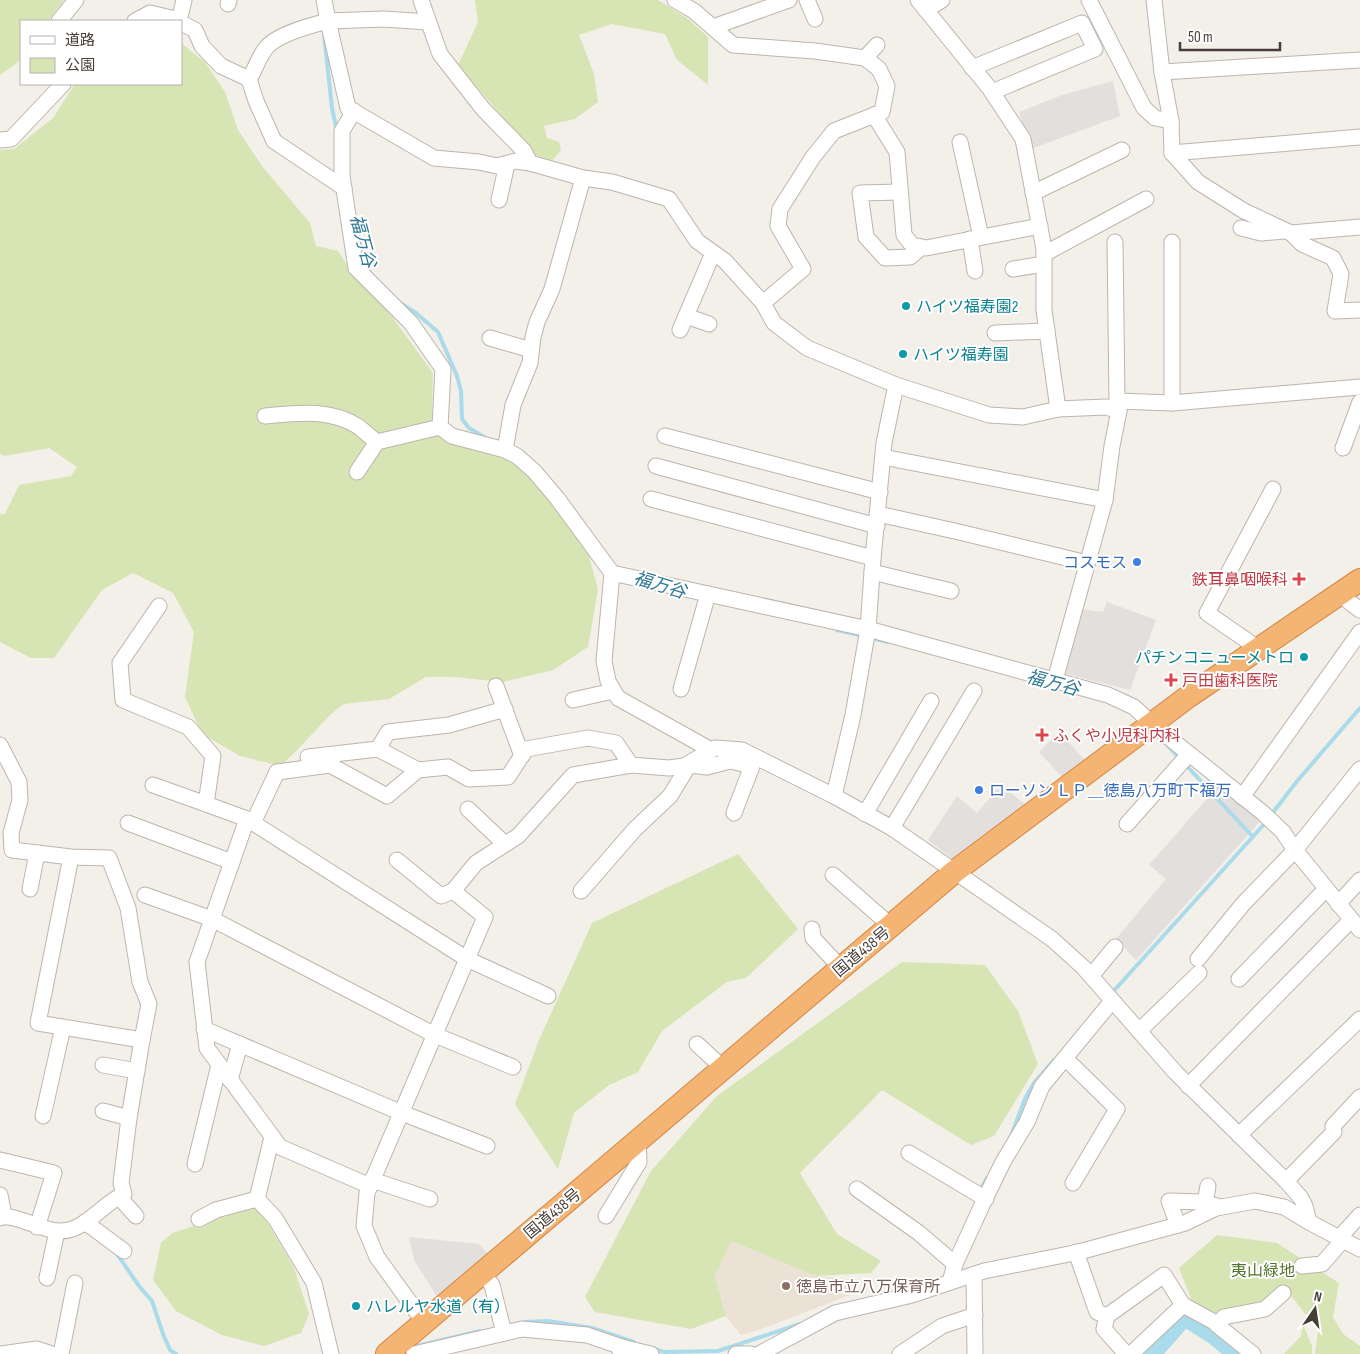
<svg xmlns="http://www.w3.org/2000/svg" width="1360" height="1354" viewBox="0 0 1360 1354" font-family="'Sofia Sans Condensed','Noto Sans JP',sans-serif">
	<style>
		.education { fill: #ebe1d4 }
		.green { fill: #d7e5b5 }
		.parking { fill: #e2dfdd }
		.lines { fill: none; stroke-linecap: round; stroke-linejoin: round }
		.stream { stroke: #aadbeb; stroke-width: 4 }
		.river { stroke: #aadbeb; stroke-width: 24 }
		.minor-casing { stroke: #beb5ac; stroke-width: 17 }
		.highway-casing { stroke: #d38744; stroke-width: 24 }
		.minor { stroke: #fff; stroke-width: 15 }
		.highway { stroke: #f4b474; stroke-width: 22 }
		.culture-dot { fill: #0f9aa8; stroke: #fff; stroke-width: 2 }
		.shop-dot { fill: #3f7fe0; stroke: #fff; stroke-width: 2 }
		.health-dot { fill: #e0444e; stroke: #fff; stroke-width: 2 }
		.education-dot { fill: #8d6e63; stroke: #fff; stroke-width: 2 }
		.labels { text-anchor: middle; stroke-width: 4; stroke-linejoin: round; paint-order: stroke }
		.culture-label { font-size: 16px; fill: #0d838f; stroke: #fff; text-anchor: start }
		.shop-label { font-size: 16px; fill: #366cbe; stroke: #fff; text-anchor: end }
		.health-label { font-size: 16px; fill: #be3a42; stroke: #fff; text-anchor: start }
		.street-label { font-size: 16px; fill: #473e38; stroke: #fff }
		.park-label { font-size: 16px; fill: #55752f; stroke: #fff }
		.education-label { font-size: 16px; fill: #785e54; stroke: #fff; text-anchor: start }
		.water-label { font-size: 18px; font-style: italic; fill: #327a94; stroke: #fff }
	</style>
	<rect width="100%" height="100%" fill="#f3efe9"/>
	<polygon class="education" points="731,1241 816,1276 854,1280 855,1293 759,1330 741,1335 726,1316 715,1277"/>
	<g class="green">
		<polygon points="0,0 64,0 48,21 21,21 21,57 17,63 0,75"/>
		<path d="M 475,0 L 658,0 L 687,18 L 708,37 L 708,85 L 677,60 L 665,34 L 612,24 L 579,35 L 594,74 L 598,102 L 575,119 L 544,126 L 547,138 L 559,142 L 561,150 L 553,160 C 535,159 520,145 513,129 L 458,65 L 478,22 Z"/>
		<polygon points="181,43 205,62 225,92 238,130 262,166 310,223 316,246 338,251 358,280 385,307 433,373 432,417 471,441 496,452 531,475 587,549 598,589 588,647 553,670 503,682 455,677 426,677 389,699 344,704 331,714 300,747 281,766 240,756 202,734 185,697 194,632 173,593 133,573 102,590 54,658 31,658 0,642 0,514 5,514 19,485 71,476 77,467 49,448 5,456 0,454 0,150 14,149 53,118 75,84 181,84"/>
		<polygon points="738,854 798,929 746,978 727,982 662,1031 638,1072 609,1085 574,1113 558,1169 515,1104 539,1040 592,923"/>
		<polygon points="902,962 985,965 1018,1011 1038,1064 994,1136 971,1145 882,1090 800,1173 837,1234 881,1261 871,1273 816,1276 731,1241 715,1277 726,1316 691,1329 595,1312 585,1297 651,1171 717,1096"/>
		<polygon points="258,1206 294,1268 309,1314 301,1333 264,1346 222,1335 176,1311 153,1280 161,1243 172,1233"/>
		<polygon points="1217,1235 1277,1243 1339,1283 1333,1317 1343,1334 1360,1346 1360,1354 1315,1354 1318,1330 1284,1287 1263,1305 1223,1314 1208,1315 1192,1301 1179,1268"/>
		<polygon points="1303,1324 1312,1346 1312,1354 1284,1354 1301,1336"/>
	</g>
	<g class="parking">
		<polygon points="1113,81 1120,116 1031,149 1019,112 1062,95"/>
		<polygon points="1107,602 1156,620 1130,690 1062,673 1081,609 1103,612"/>
		<polygon points="1059,732 1085,760 1062,777 1039,752"/>
		<polygon points="1001,785 1026,805 954,860 928,840 957,796 977,813"/>
		<polygon points="1219,785 1262,819 1136,960 1116,939 1166,879 1149,865"/>
		<polygon points="409,1237 479,1244 490,1256 439,1300 414,1260"/>
	</g>
	<g class="lines">
		<g class="stream">
			<polyline points="324,34 332,108 337,131"/>
			<polyline points="359,240 366,264 372,276"/>
			<polyline points="400,303 416,313 438,332 457,376 461,391 462,419 469,428 484,437"/>
			<polyline points="837,630 864,636"/>
			<polyline points="871,638 888,642"/>
			<polyline points="1168,746 1180,759"/>
			<polyline points="1185,764 1253,837"/>
			<polyline points="1271,815 1298,780 1360,708"/>
			<polyline points="1111,994 1267,821"/>
			<polyline points="1011,1136 1025,1099 1034,1083 1054,1060"/>
			<polyline points="979,1192 987,1178"/>
			<polyline points="117,1254 139,1286 152,1301 163,1334 170,1350 176,1354"/>
			<polyline points="524,1322 548,1321 592,1328 634,1342"/>
			<polyline points="409,1348 480,1331"/>
			<polyline points="652,1348 664,1352 718,1351 800,1324"/>
		</g>
		<polyline class="river" points="1148,1354 1184,1313 1214,1332 1241,1354"/>
		<defs>
			<g id="minor">
				<polyline points="324,0 328,21 384,19 428,22"/>
				<polyline points="421,0 440,54 483,109 524,151 530,163 583,178 612,182 669,199 697,241 725,261 763,303 774,323 807,348 896,385"/>
				<polyline points="675,0 694,11 733,45 815,51 865,58 879,69 887,86 882,112 834,131 813,157 780,209 778,226 803,269 763,303"/>
				<polyline points="807,0 815,19"/>
				<polyline points="918,0 990,89 1023,139 1044,249 1044,310 1058,409 1106,407 1119,411 1117,401 1172,403 1360,387"/>
				<polyline points="1089,0 1144,108 1155,118 1171,121"/>
				<polyline points="1154,0 1162,72 1171,121 1172,153 1198,182 1244,211 1291,233 1360,227"/>
				<polyline points="228,4 229,0"/>
				<polyline points="926,10 942,0"/>
				<polyline points="59,21 76,0"/>
				<polyline points="135,21 150,13 171,18 178,21"/>
				<polyline points="179,21 184,0"/>
				<path d="M 181,23 L 195,30 L 202,46 L 221,66 L 249,79 C 255,70 259,56 266,48 C 277,34 312,25 328,21 L 348,108 L 434,158 L 479,162 L 497,166 L 516,161 L 530,163"/>
				<polyline points="713,27 789,0"/>
				<polyline points="865,58 877,45"/>
				<polyline points="972,68 1082,23 1095,49 992,92"/>
				<polyline points="1162,72 1360,60"/>
				<polyline points="249,79 256,101 274,141 344,188"/>
				<polyline points="354,111 342,131 342,176 356,268 411,323 443,369 440,427"/>
				<polyline points="874,115 897,152 904,235 912,245 926,248 1040,226"/>
				<polyline points="0,140 11,139 63,84"/>
				<polyline points="960,142 981,237"/>
				<polyline points="1172,153 1360,137"/>
				<polyline points="900,192 860,193 866,237 885,258 910,257 922,247"/>
				<polyline points="1033,193 1122,150"/>
				<polyline points="499,200 507,164"/>
				<polyline points="1241,228 1261,233 1285,231"/>
				<polyline points="1291,233 1302,244 1333,258 1341,274 1335,311 1360,310"/>
				<polyline points="970,239 975,271"/>
				<polyline points="1115,242 1117,401"/>
				<polyline points="1044,254 1146,199"/>
				<polyline points="1013,269 1044,264"/>
				<polyline points="686,316 709,324"/>
				<polyline points="680,330 713,253"/>
				<polyline points="995,333 1047,331"/>
				<polyline points="490,338 531,350"/>
				<polyline points="1172,403 1172,242"/>
				<polyline points="1058,409 1023,417 989,415 896,385 884,443 873,558 868,629 853,715 834,796 892,828 1052,939 1083,967 1175,1072 1286,1181 1301,1198 1305,1206 1309,1222 1360,1249"/>
				<path d="M 265,416 C 297,413 330,408 359,427 C 365,432 371,438 377,442 L 440,427"/>
				<polyline points="440,427 452,436 505,450 517,456 534,471 557,498 612,573 868,629 1108,695 1134,707 1152,724 1263,813 1283,832 1295,850 1360,930"/>
				<polyline points="665,436 880,492"/>
				<polyline points="1343,448 1360,402"/>
				<polyline points="505,450 513,405 530,363 533,337 537,322 552,289 583,178"/>
				<polyline points="883,457 1105,500"/>
				<polyline points="656,466 877,526"/>
				<polyline points="357,472 377,442"/>
				<polyline points="651,499 873,558"/>
				<polyline points="878,514 959,532 1087,563"/>
				<polyline points="872,572 951,591"/>
				<polyline points="612,573 604,661 608,681 618,698 711,750"/>
				<polyline points="1339,594 1360,610"/>
				<polyline points="159,606 120,663 123,700 188,727 213,756 206,804 247,819"/>
				<polyline points="1259,649 1207,613 1273,489"/>
				<polyline points="1055,680 1105,500 1112,446 1119,411"/>
				<polyline points="496,686 522,756"/>
				<polyline points="681,689 708,594"/>
				<polyline points="573,700 613,691"/>
				<polyline points="0,745 19,782 20,800 11,833 12,850 71,857 109,858 128,908 140,982 149,1004 142,1040 38,1023 71,857"/>
				<polyline points="378,749 418,770"/>
				<polyline points="308,757 378,749 388,732 449,725 505,709"/>
				<polyline points="153,785 206,804"/>
				<polyline points="1242,797 1360,632"/>
				<polyline points="468,809 505,844"/>
				<polyline points="865,814 931,701"/>
				<polyline points="128,823 232,862"/>
				<polyline points="253,823 277,772 330,765 387,796 418,770 448,767 469,779 508,777 526,749 588,738 616,743 631,765"/>
				<polyline points="1127,824 1189,754"/>
				<polyline points="892,828 974,691"/>
				<polyline points="397,860 441,896 453,891"/>
				<polyline points="833,875 891,926"/>
				<polyline points="30,889 37,853"/>
				<polyline points="581,891 635,829 670,796 689,765 707,767 730,761 752,766 734,813"/>
				<polyline points="145,895 212,919 435,1035 513,1067"/>
				<polyline points="1338,904 1360,880"/>
				<polyline points="812,929 813,938 841,968"/>
				<polyline points="1198,959 1243,904 1295,850 1360,769"/>
				<polyline points="1091,976 1115,947"/>
				<polyline points="1239,979 1326,889"/>
				<polyline points="204,1029 402,1113 487,1146"/>
				<polyline points="1139,1031 1199,973"/>
				<polyline points="697,1044 723,1068"/>
				<polyline points="1065,1058 1117,1109 1073,1183"/>
				<polyline points="103,1065 137,1071"/>
				<polyline points="230,1080 240,1044"/>
				<polyline points="1188,1086 1351,920"/>
				<polyline points="103,1111 129,1118"/>
				<polyline points="43,1116 63,1027"/>
				<polyline points="1239,1135 1360,1019"/>
				<polyline points="909,1153 986,1199"/>
				<polyline points="0,1160 54,1173 37,1227"/>
				<polyline points="195,1164 219,1065"/>
				<polyline points="372,1180 430,1199"/>
				<polyline points="1286,1181 1334,1132 1333,1126 1360,1097"/>
				<polyline points="370,1186 280,1147 207,1048 197,962 247,819 467,959 548,996"/>
				<polyline points="857,1189 919,1233 955,1264"/>
				<polyline points="0,1195 4,1216"/>
				<polyline points="119,1197 136,1216"/>
				<polyline points="257,1199 275,1218 314,1283 331,1354"/>
				<polyline points="1205,1203 1208,1186"/>
				<polyline points="606,1216 639,1162 638,1140"/>
				<path d="M 0,1218 C 11,1212 42,1230 57,1231 C 85,1233 100,1205 124,1194 L 121,1183 L 129,1118 L 142,1040"/>
				<polyline points="199,1219 216,1210 257,1199 272,1137"/>
				<polyline points="85,1222 124,1251"/>
				<polyline points="1178,1225 1169,1201 1202,1202 1220,1207"/>
				<polyline points="1339,1238 1360,1215"/>
				<polyline points="1076,1252 1097,1312 1107,1316 1164,1275 1183,1305"/>
				<polyline points="1302,1266 1322,1264 1343,1240"/>
				<polyline points="482,1273 492,1285 504,1333"/>
				<polyline points="974,1275 975,1354"/>
				<polyline points="47,1278 57,1231"/>
				<polyline points="950,1282 955,1264 983,1203 1003,1162 1027,1122 1042,1086 1112,1001"/>
				<polyline points="1107,1316 1104,1329 1126,1354"/>
				<polyline points="424,1322 377,1257 364,1226 367,1193 485,917 453,891 476,863 518,836 573,775 631,765 669,768 684,766 715,748 742,750 834,796"/>
				<polyline points="625,1348 651,1354"/>
				<polyline points="0,1354 37,1349 52,1354"/>
				<polyline points="61,1354 75,1283"/>
				<polyline points="414,1354 522,1329 587,1335 625,1348 620,1354"/>
				<polyline points="736,1354 751,1354"/>
				<polyline points="759,1354 835,1313 912,1295 984,1271 1079,1252 1185,1223 1216,1208 1255,1201 1284,1207 1309,1222"/>
				<polyline points="900,1354 942,1326 975,1315"/>
				<polyline points="1131,1354 1183,1305 1218,1324"/>
				<polyline points="1253,1354 1217,1325 1224,1317 1265,1309 1283,1293"/>
			</g>
			<polyline id="highway" points="387,1354 954,872 1189,696 1360,580"/>
		</defs>
		<use href="#minor" class="minor-casing"/>
		<use href="#highway" class="highway-casing"/>
		<use href="#minor" class="minor"/>
		<use href="#highway" class="highway"/>
	</g>
	<g class="culture-dot">
		<circle cx="906" cy="306" r="5"/>
		<circle cx="903" cy="354" r="5"/>
		<circle cx="1304" cy="657" r="5"/>
		<circle cx="356" cy="1306" r="5"/>
	</g>
	<g class="shop-dot">
		<circle cx="1137" cy="562" r="5"/>
		<circle cx="979" cy="790" r="5"/>
	</g>
	<g class="health-dot">
		<path d="M1296.5 571.5h5v5h5v5h-5v5h-5v-5h-5v-5h5z"/>
		<path d="M1168.5 672.5h5v5h5v5h-5v5h-5v-5h-5v-5h5z"/>
		<path d="M1039.5 727.5h5v5h5v5h-5v5h-5v-5h-5v-5h5z"/>
	</g>
	<circle class="education-dot" cx="786" cy="1286" r="5"/>
	<g class="labels">
		<g class="culture-label">
			<text x="916" y="312">ハイツ福寿園2</text>
			<text x="913" y="360">ハイツ福寿園</text>
			<text x="1294" y="663" text-anchor="end">パチンコニューメトロ</text>
			<text x="366" y="1312">ハレルヤ水道（有）</text>
		</g>
		<g class="shop-label">
			<text x="1127" y="568">コスモス</text>
			<text x="989" y="796" text-anchor="start">ローソン ＬＰ＿徳島八万町下福万</text>
		</g>
		<g class="health-label">
			<text x="1288" y="585" text-anchor="end">鉄耳鼻咽喉科</text>
			<text x="1182" y="686">戸田歯科医院</text>
			<text x="1053" y="741">ふくや小児科内科</text>
		</g>
		<g class="street-label">
			<text transform="translate(861 951) rotate(-40)" y="6">国道438号</text>
			<text transform="translate(552 1213) rotate(-40)" y="6">国道438号</text>
		</g>
		<g class="park-label">
			<text x="1263" y="1276">夷山緑地</text>
		</g>
		<g class="education-label">
			<text x="796" y="1292">徳島市立八万保育所</text>
		</g>
		<g class="water-label">
			<text transform="translate(363 241) rotate(75)" y="6">福万谷</text>
			<text transform="translate(660 585) rotate(17)" y="6">福万谷</text>
			<text transform="translate(1053 683) rotate(15)" y="6">福万谷</text>
		</g>
	</g>
	<rect x="20" y="20" width="162" height="65" fill="#ffffff" stroke="#b5b2af"/>
	<rect x="30" y="36" width="25" height="8" fill="#ffffff" stroke="#b5b2af"/>
	<text x="65" y="45" font-size="15" fill="#473e38">道路</text>
	<rect x="30" y="58" width="25" height="15" fill="#d7e5b5" stroke="#b5b2af"/>
	<text x="65" y="70" font-size="15" fill="#473e38">公園</text>
	<g transform="translate(1315 1309) rotate(13)" stroke="#ffffff" stroke-width="4" paint-order="stroke">
	<path d="M0-4L9 19L0 12L-9 19Z" fill="#473e38"/>
	<text y="-8" font-size="14" font-weight="bold" text-anchor="middle" fill="#473e38">N</text>
	</g>
	<path d="M1180 42v8h100v-8" fill="none" stroke="#473e38" stroke-width="2.5"/>
	<text x="1188" y="42" font-size="15" fill="#473e38" stroke="#ffffff" stroke-width="4" paint-order="stroke">50 m</text>
</svg>
